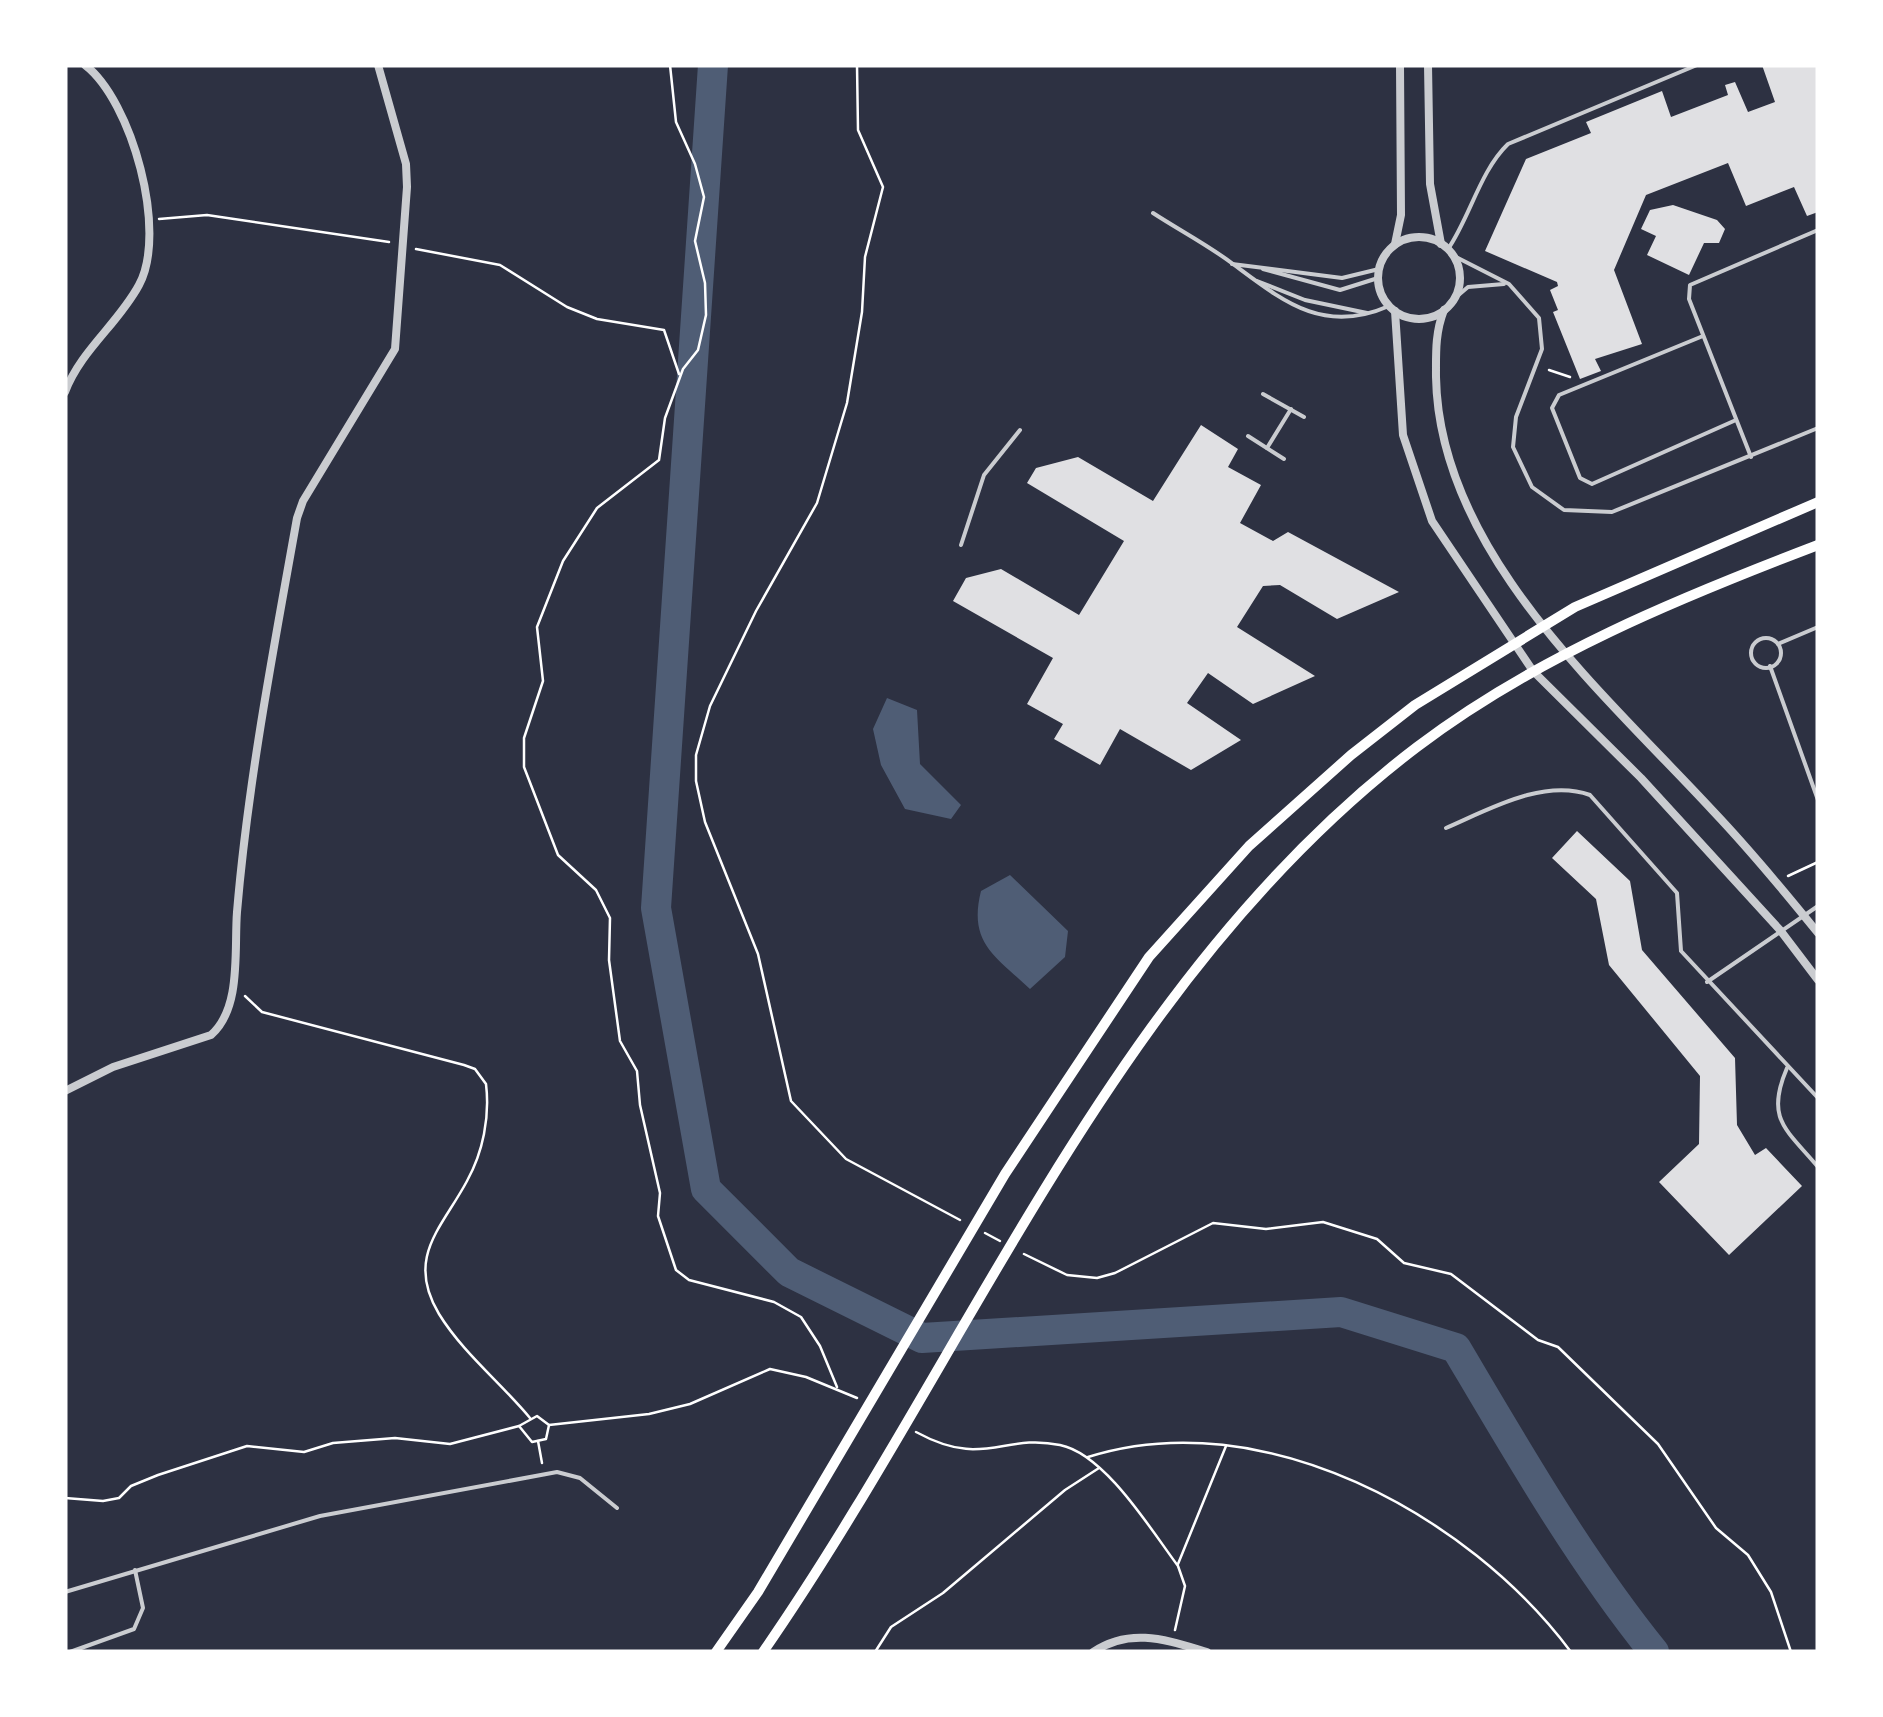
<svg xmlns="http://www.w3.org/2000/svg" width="1883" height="1717" viewBox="0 0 1883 1717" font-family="'Playfair Display',serif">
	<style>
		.water { fill: #4f5d75 }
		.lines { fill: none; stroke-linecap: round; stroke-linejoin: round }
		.river { stroke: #4f5d75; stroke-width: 30 }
		.building { fill: #e0e0e3 }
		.path { stroke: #fff; stroke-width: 2.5 }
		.service { stroke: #caccd0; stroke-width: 4 }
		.minor { stroke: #caccd0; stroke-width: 8 }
		.secondary { stroke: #fff; stroke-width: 10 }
	</style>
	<rect width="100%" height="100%" fill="#2d3142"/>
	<g class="water">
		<polygon points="887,698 917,710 920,764 961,805 951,819 905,809 881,765 873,729"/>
		<path d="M 1010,875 L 1068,931 L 1065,957 L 1030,989 C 995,956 968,943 981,891 Z"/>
	</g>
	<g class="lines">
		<path class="river" d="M 713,65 L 656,908 L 706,1189 L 789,1272 L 922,1338 L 1341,1312 L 1456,1348 C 1517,1451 1579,1559 1654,1652"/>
	</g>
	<g class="building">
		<polygon points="1762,65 1818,65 1818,212 1807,216 1794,187 1746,206 1728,163 1646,195 1614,270 1642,344 1595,359 1601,371 1580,379 1553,312 1558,310 1550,290 1558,286 1557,282 1485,251 1526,159 1591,133 1586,122 1662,91 1671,117 1728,95 1725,85 1735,82 1748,112 1775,102"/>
		<polygon points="1673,205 1717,220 1725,229 1719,243 1704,243 1689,275 1647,255 1656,236 1641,229 1650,210"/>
		<polygon points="1201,425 1238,449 1228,467 1261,485 1240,523 1273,541 1288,532 1399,592 1337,619 1280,585 1263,586 1237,627 1315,676 1253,704 1208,673 1187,703 1241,740 1191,770 1120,729 1100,765 1054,739 1063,724 1027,704 1053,658 953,601 966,578 1001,569 1079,615 1124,541 1027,483 1036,468 1078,457 1153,501"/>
		<polygon points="1577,831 1630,881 1642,950 1735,1058 1737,1125 1755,1155 1766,1148 1802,1186 1729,1255 1659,1182 1699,1144 1700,1076 1609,965 1596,899 1552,858"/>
	</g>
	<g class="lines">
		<g class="path">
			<polyline points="670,65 676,122 695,164 704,197 695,241 705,283 706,315 698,350 683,369 665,418 659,460 597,508 563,561 537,627 543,681 524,738 524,767 558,855 596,890 610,918 609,960 620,1041 637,1071 640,1105 660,1193 658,1216 676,1270 689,1280 774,1302 801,1317 820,1346 837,1387"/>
			<polyline points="857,65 858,130 883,187 865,257 862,312 847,403 817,503 756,611 710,706 696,755 696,781 705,822 758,954 791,1101 846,1159 960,1220"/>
			<polyline points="159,219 207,215 389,242"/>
			<polyline points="416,249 500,265 567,307 597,319 664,330 679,374"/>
			<polyline points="1549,370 1570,377"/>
			<polyline points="1788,876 1818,862"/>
			<path d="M 245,996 L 262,1012 L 464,1065 L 475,1069 L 486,1084 C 490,1117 483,1152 467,1181 C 442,1228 405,1257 439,1314 C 463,1353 501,1383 530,1418"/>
			<polyline points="985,1233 1000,1241"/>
			<polyline points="1024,1254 1067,1275 1097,1278 1115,1273 1213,1223 1266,1229 1323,1222 1377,1239 1404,1263 1451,1274 1538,1340 1558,1347 1658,1444 1716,1528 1748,1555 1771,1592 1791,1652"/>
			<polygon points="537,1416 549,1425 546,1439 532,1442 519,1426"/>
			<polyline points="549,1425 649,1414 690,1404 770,1369 806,1377 857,1398"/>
			<path d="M 916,1432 C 984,1469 1002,1433 1060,1445 C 1105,1454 1151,1530 1178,1566 L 1185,1586 L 1175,1630"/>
			<polyline points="538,1441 542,1463"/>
			<path d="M 1088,1457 C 1262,1402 1468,1514 1571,1652"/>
			<polyline points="65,1498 103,1501 119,1498 131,1486 158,1475 247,1446 304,1452 333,1443 395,1438 450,1444 519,1426"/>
			<polyline points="1178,1564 1226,1446"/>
			<polyline points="875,1652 891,1627 943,1593 1065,1490 1099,1468"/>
		</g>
		<g class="service">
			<path d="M 1153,213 C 1179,230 1208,245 1233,264 C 1283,301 1323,335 1389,306"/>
			<path d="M 1448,249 C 1470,217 1480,171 1508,144 L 1697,65"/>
			<polyline points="1454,256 1509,284 1539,318 1542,349 1516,417 1513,447 1532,487 1564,510 1612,512 1818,428"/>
			<polyline points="1232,264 1342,278 1379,269"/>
			<polyline points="1263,269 1340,290 1378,278"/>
			<polyline points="1257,281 1305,300 1367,313"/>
			<polyline points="1455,298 1468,287 1504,284"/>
			<polyline points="1703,336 1559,395 1552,408 1580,478 1592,484 1736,420"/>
			<polyline points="1263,394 1304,417"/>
			<polyline points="1248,436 1284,459"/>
			<polyline points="1267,448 1291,409"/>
			<polyline points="1751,457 1689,299 1690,285 1818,230"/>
			<polyline points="961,545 984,475 1020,430"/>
			<circle cx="1766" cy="653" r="15"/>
			<polyline points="1778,644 1818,627"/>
			<polyline points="1770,666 1818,800"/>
			<path d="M 1446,828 C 1488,810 1543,778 1590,795 L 1677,893 L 1681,951 L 1818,1098"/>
			<polyline points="1707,982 1818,906"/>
			<path d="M 1787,1068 C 1765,1119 1786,1129 1818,1167"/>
			<polyline points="65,1592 320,1516 557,1472 580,1478 617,1508"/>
			<polyline points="70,1652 134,1629 143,1608 135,1570"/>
		</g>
		<g class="minor">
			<polyline points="1428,65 1430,184 1441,244"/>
			<circle cx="1419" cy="278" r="41"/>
			<polyline points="1395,244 1401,215 1400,65"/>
			<path d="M 1444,310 C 1435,333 1436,353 1436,377 C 1439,552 1604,693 1713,811 C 1750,850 1784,891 1818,933"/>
			<polyline points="1395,311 1403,435 1432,521 1533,671 1641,778 1780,930 1818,980"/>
			<path d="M 65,392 C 81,350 118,324 139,285 C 168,232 132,101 85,65"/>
			<path d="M 65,1091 L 113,1067 L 211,1035 C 242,1008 234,949 237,912 C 248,781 274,647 297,518 L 303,501 L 395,349 L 407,187 L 406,164 L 378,65"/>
			<path d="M 1093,1652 C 1131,1627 1166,1640 1207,1652"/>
		</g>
		<g class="secondary">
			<polyline points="716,1652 758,1592 1005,1174 1056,1097 1149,957 1249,846 1351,755 1415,705 1575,607 1818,502"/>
			<path d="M 763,1652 C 974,1347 1114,977 1417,747 C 1537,656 1679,598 1818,545"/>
		</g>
	</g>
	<rect width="1883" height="1717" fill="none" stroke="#ffffff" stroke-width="135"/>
</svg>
